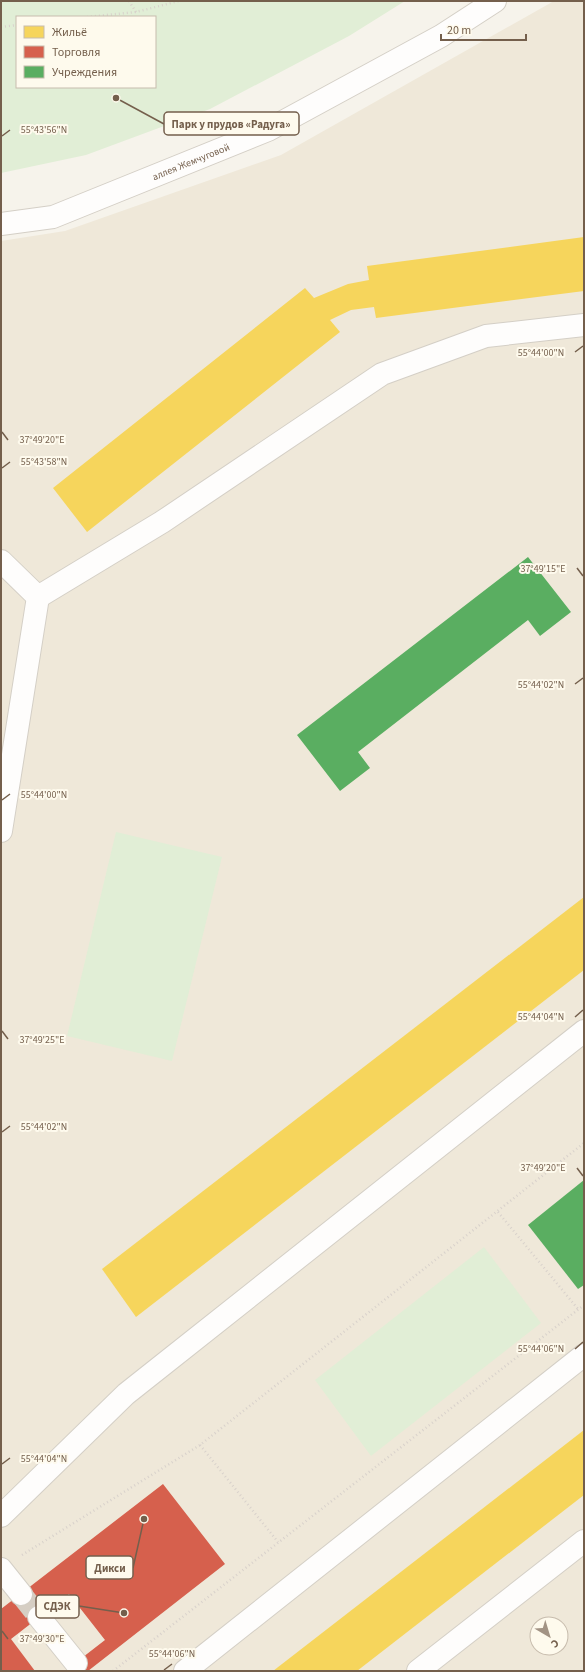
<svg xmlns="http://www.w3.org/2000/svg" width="585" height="1672" viewBox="0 0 585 1672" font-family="'Source Sans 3',sans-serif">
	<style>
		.residential { fill: #efe8d9; fill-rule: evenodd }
		.park { fill: #e1eed6; fill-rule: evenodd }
		.homes { fill: #f6d55c }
		.shops { fill: #d6604d }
		.public { fill: #5aae61 }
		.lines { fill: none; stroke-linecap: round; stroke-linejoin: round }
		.minor-tunnel { stroke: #d6cec3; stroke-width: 22; stroke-dasharray: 22 11; stroke-linecap: butt }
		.minor-casing { stroke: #d4cfc6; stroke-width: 24 }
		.path { stroke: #d8d1cb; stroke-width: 2.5; stroke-dasharray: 1 3; stroke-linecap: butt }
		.minor { stroke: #fefdfc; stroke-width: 22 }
		.ticks { fill: none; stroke: #745f4c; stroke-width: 1.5 }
		.labels { text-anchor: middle; stroke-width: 4; stroke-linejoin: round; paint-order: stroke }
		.street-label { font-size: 10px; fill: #745f4c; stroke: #fefaed }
		.ticks-label { font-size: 10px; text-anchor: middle; fill: #745f4c; stroke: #fefaed; stroke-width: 4; stroke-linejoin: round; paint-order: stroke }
		.leader { fill: none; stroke: #745f4c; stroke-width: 1.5 }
		.callout-dot { fill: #745f4c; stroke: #fefaed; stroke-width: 1.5 }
		.callout { fill: #fefaed; stroke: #745f4c; stroke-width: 1.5 }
		.callout-label { font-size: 11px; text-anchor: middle; font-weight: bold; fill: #745f4c }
	</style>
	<rect width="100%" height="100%" fill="#f6f3eb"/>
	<path class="residential" d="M 554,1 L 584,1 L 584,1671 L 1,1671 L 1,241 L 65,231 L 281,155 ZM 537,1624 L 561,1624 L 561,1648 L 537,1648 Z"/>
	<g class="park">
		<path d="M 1,1 L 405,1 L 349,36 L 210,109 L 86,155 L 1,173 ZM 17,17 L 155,17 L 155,87 L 17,87 Z"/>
		<polygon points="116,832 222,857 172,1061 67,1036"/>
		<polygon points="484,1247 541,1323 371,1456 315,1380"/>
	</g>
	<g class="homes">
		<polygon points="584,237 584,291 376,318 374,307 351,310 330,320 340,332 87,532 53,488 305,288 314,298 348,284 369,280 367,266"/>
		<polygon points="584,897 584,970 136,1317 102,1269"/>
		<polygon points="584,1430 584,1495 357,1671 273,1671"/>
	</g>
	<polygon class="shops" points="163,1484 225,1564 88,1671 65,1671 105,1640 69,1594 11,1639 35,1671 1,1671 1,1609"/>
	<g class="public">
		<polygon points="528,557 571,612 540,636 528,620 358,752 370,768 340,791 297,735"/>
		<polygon points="584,1180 584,1285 578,1289 528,1225"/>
	</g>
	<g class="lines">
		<polyline class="minor-tunnel" points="21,1594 39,1617"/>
		<defs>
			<g id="minor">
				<path id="s1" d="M 1,224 L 53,217 L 268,130 L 441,36 L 495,1"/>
				<polyline points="1,561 38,597 162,522 382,374 486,336 584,325"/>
				<polyline points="1,831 38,597"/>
				<polyline points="1,1516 126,1394 584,1031"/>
				<polyline points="1,1569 21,1594"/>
				<polyline points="39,1617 76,1663"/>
				<polyline points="185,1671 584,1355"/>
				<polyline points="418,1671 584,1541"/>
			</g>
		</defs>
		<use href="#minor" class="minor-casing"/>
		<g class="path">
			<polyline points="129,1 136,12"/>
			<polyline points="87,17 136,12 179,1"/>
			<polyline points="1,27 17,25"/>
			<polyline points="498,1212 578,1309"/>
			<polyline points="200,1445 278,1542"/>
			<polyline points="22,1555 200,1445 584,1143"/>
			<polyline points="113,1671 584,1305"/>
		</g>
		<use href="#minor" class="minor"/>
	</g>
	<path class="ticks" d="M 2,136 L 10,130M 575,352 L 583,346M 2,432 L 8,440M 2,468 L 10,462M 577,568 L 583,576M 575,684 L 583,678M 2,800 L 10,794M 575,1017 L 583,1010M 2,1031 L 8,1039M 2,1132 L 10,1126M 577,1168 L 583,1176M 575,1349 L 583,1342M 2,1464 L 10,1458M 2,1631 L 8,1639M 164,1670 L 172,1664"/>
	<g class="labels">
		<g class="street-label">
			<text dy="4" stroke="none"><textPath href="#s1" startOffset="201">аллея Жемчуговой</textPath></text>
		</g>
	</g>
	<g class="ticks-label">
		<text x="44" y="133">55°43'56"N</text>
		<text x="541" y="356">55°44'00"N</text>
		<text x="42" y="443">37°49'20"E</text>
		<text x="44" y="465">55°43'58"N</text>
		<text x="543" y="572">37°49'15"E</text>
		<text x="541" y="688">55°44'02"N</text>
		<text x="44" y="798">55°44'00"N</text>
		<text x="541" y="1020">55°44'04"N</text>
		<text x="42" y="1043">37°49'25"E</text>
		<text x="44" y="1130">55°44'02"N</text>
		<text x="543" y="1171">37°49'20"E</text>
		<text x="541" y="1352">55°44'06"N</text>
		<text x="44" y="1462">55°44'04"N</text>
		<text x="42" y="1642">37°49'30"E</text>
		<text x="172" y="1657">55°44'06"N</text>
	</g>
	<path class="leader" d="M116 98L164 124M144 1519L133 1568M124 1613L79 1606"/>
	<g class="callout-dot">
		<circle cx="116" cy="98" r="4"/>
		<circle cx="144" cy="1519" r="4"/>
		<circle cx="124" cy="1613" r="4"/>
	</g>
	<g class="callout">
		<rect x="164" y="112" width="135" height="23" rx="4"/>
		<rect x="86" y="1556" width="47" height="23" rx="4"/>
		<rect x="36" y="1595" width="43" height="23" rx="4"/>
	</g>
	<g class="callout-label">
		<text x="231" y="128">Парк у прудов «Радуга»</text>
		<text x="110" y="1572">Дикси</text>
		<text x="57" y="1610">СДЭК</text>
	</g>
	<rect width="585" height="1672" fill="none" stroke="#745f4c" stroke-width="4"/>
	<rect x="16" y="16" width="140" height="72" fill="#fefaed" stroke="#c7bcad"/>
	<rect x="24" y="26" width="20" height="12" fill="#f6d55c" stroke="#c7bcad"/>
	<text x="52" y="36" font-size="12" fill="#745f4c">Жильё</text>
	<rect x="24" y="46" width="20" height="12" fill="#d6604d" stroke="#c7bcad"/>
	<text x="52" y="56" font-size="12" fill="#745f4c">Торговля</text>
	<rect x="24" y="66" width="20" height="12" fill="#5aae61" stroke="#c7bcad"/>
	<text x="52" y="76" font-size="12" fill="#745f4c">Учреждения</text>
	<g transform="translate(549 1636) rotate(142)"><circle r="19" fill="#fefaed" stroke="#c7bcad"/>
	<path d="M0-3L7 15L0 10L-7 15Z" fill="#a29384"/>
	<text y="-6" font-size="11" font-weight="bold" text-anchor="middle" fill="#745f4c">С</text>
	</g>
	<path d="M441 34v6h85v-6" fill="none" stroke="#745f4c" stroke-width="2"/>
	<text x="447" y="34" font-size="12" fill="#745f4c" stroke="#fefaed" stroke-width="3" paint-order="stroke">20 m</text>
</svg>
